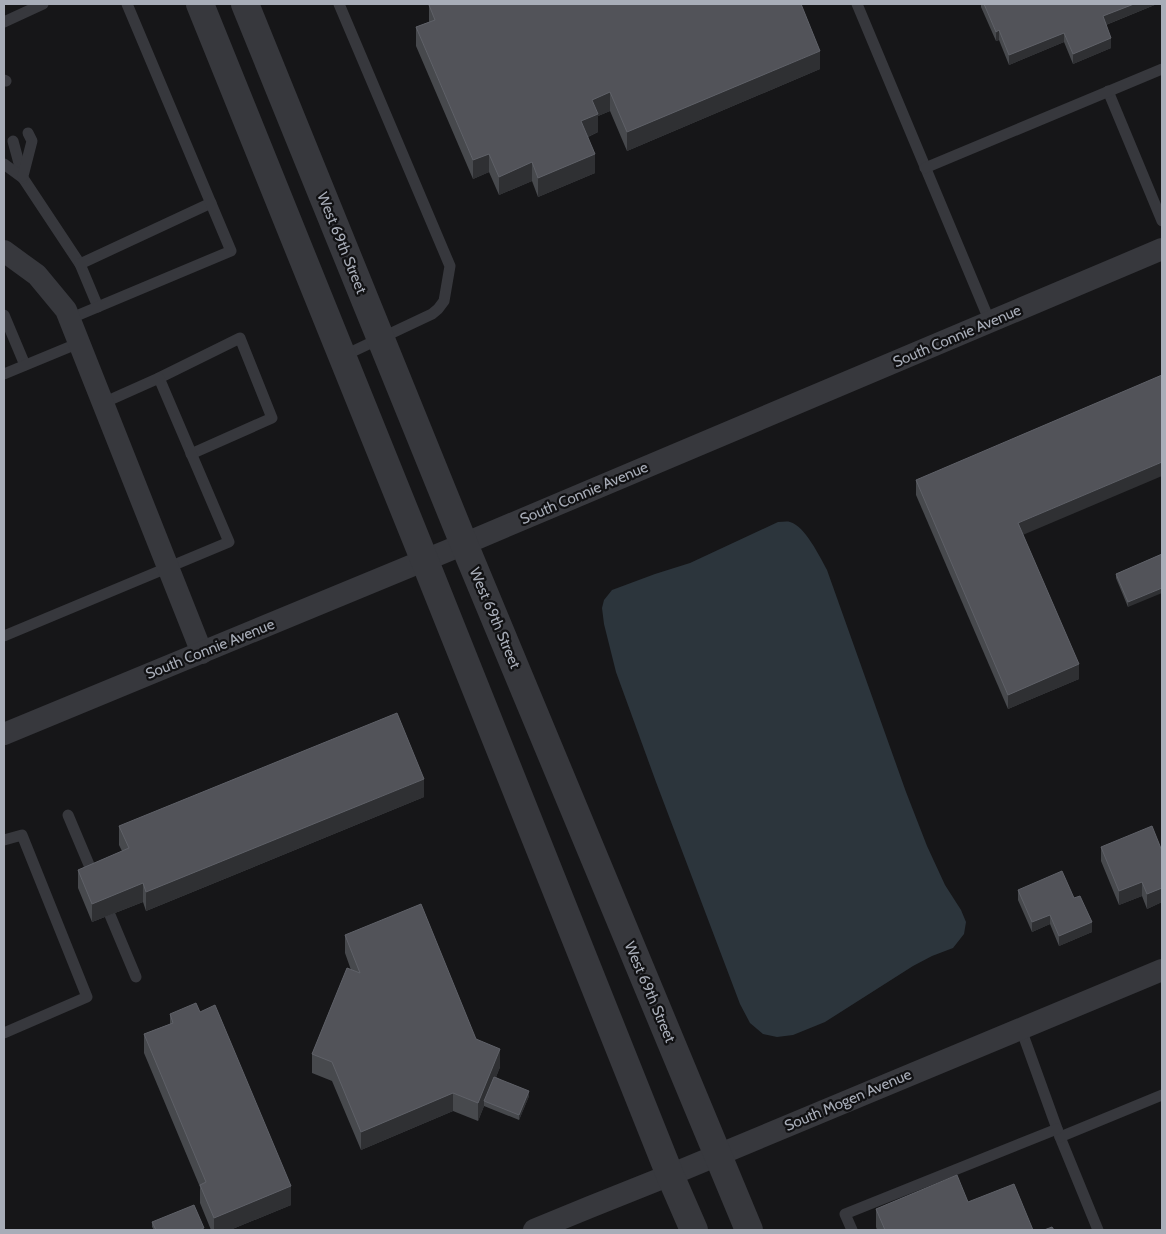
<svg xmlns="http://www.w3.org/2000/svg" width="1166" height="1234" viewBox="0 0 1166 1234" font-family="Cabin,sans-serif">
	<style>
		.water { fill: #2c353c }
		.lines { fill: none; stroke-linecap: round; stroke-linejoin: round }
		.service { stroke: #37383d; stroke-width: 11 }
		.minor { stroke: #37383d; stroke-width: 22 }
		.tertiary { stroke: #37383d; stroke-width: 28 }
		.wall { fill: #47494d }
		.shaded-wall { fill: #2f3033 }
		.building { fill: #525359; stroke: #5f6168 }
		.labels { text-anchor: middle; stroke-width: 4.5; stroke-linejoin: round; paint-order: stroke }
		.street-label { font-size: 15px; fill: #a8adb8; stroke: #111113 }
	</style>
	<rect width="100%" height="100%" fill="#161618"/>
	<path class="water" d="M 778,522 C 782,522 787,521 790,522 C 805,526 820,557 827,570 L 906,792 L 927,846 L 945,885 L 961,910 L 966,922 L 964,934 L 953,948 L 932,956 L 913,966 L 825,1022 L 793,1035 L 777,1037 L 763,1034 L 750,1023 L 740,1004 L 656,782 L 616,672 L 604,624 L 602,608 L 604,600 L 612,590 L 655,574 L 690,563 Z"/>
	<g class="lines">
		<g class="service">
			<polyline points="339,4 450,266 444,301 438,309 432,314 343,356"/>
			<polyline points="857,4 990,322"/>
			<polyline points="4,22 43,4"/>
			<polyline points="4,80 6,81"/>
			<polyline points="1108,91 1162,221"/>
			<polyline points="13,141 23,178 80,264"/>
			<polyline points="4,164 23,178"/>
			<polyline points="925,168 1162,69"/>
			<polyline points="23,176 32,141 28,133"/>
			<polyline points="98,307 80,264 211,203"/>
			<polyline points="4,315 25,365"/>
			<polyline points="69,319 231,251 127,4"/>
			<polyline points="4,374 79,343"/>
			<polyline points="159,378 240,338 272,418 191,454"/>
			<polyline points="4,636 229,542 159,378 103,403"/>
			<polyline points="68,815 95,879"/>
			<polyline points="4,840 22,835 87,997 4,1033"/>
			<polyline points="110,915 136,977"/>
			<polyline points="1021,1029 1060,1137 1098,1230"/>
			<polyline points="1060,1137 1162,1095"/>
			<polyline points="852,1230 845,1214 1057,1129"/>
		</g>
		<g class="minor">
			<polyline points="4,251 37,275 66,310 202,653"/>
			<polyline points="4,734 464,544 1162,249"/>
			<polyline points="534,1230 590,1207 670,1175 1162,970"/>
		</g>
		<g class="tertiary">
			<path d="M 200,4 C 359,393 514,785 670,1175 L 694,1230"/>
			<polyline points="245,4 464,544 749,1230"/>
		</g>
	</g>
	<g class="wall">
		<polygon points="981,4 1157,4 1106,25 1111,48 1073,64 1064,42 1009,65 999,40 996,41 981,7"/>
		<polygon points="429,5 820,69 627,151 610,111 598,116 598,132 588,137 595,173 538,197 532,181 499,195 489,172 473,179 416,46 416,27 429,22"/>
		<polygon points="916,480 1023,535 1079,679 1008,709 916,495"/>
		<polygon points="1162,554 1128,607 1116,578 1116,574"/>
		<polygon points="424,797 146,911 143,902 92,922 78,888 78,870 122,851 119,845 119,826"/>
		<polygon points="1101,847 1162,851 1162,902 1147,909 1142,896 1119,905 1101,861"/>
		<polygon points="1018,890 1074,898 1092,932 1059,946 1050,924 1032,932 1018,900"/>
		<polygon points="345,935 476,1039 500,1067 496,1077 529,1096 519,1120 484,1106 478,1121 453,1111 361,1150 332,1081 312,1073 312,1054 351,970 345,953"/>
		<polygon points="170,1014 291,1205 230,1230 211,1230 200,1203 200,1187 144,1053 144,1034 170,1024"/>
		<polygon points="968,1202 1033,1230 877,1230 876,1227 876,1209"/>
		<polygon points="152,1222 204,1230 154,1230 152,1227"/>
	</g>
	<g class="shaded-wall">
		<polygon points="1134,4 1157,4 1103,26 1103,16"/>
		<polygon points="999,30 999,40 996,41 996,32"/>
		<polygon points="1064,33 1064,42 1009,65 1009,55"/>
		<polygon points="1111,38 1111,48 1073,64 1073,54"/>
		<polygon points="820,51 820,69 627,151 627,132"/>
		<polygon points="610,92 610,111 598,116 598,132 581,140 581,121 592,100"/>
		<polygon points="489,154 489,172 473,179 473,160"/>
		<polygon points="595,154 595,173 538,197 538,178"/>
		<polygon points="532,162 532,181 499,195 499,177"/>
		<polygon points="1162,462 1162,476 1018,537 1018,523"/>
		<polygon points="1162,588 1162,593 1128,607 1128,602"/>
		<polygon points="1079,664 1079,679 1008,709 1008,695"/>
		<polygon points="424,779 424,797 146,911 146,892"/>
		<polygon points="1142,882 1142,896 1119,905 1119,891"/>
		<polygon points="143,883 143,902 92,922 92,904"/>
		<polygon points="1162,888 1162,902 1147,909 1147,894"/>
		<polygon points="1050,915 1050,924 1032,932 1032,922"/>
		<polygon points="1092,922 1092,932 1059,946 1059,936"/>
		<polygon points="500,1049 500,1067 486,1102 484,1101 484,1106 478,1121 478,1103"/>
		<polygon points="529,1091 529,1096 519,1120 519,1115"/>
		<polygon points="453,1093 453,1111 361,1150 361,1132"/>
		<polygon points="291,1186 291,1205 230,1230 214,1230 214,1218"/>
	</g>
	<g class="building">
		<polygon points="432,4 801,4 820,51 627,132 610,92 592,100 598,114 581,121 595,154 538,178 532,162 499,177 489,154 473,160 416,27 435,20 429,5"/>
		<polygon points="984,4 1134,4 1103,16 1111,38 1073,54 1064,33 1009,55 999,30 996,32"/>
		<polygon points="1162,375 1162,462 1018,523 1079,664 1008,695 916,480"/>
		<polygon points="1162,554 1162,588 1128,602 1116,574"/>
		<polygon points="397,713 424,779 146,892 143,883 92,904 78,870 129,848 119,826"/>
		<polygon points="1152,826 1162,851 1162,888 1147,894 1142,882 1119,891 1101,847"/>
		<polygon points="1062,871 1074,898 1080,896 1092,922 1059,936 1050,915 1032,922 1018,890"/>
		<polygon points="421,904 476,1039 500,1049 478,1103 453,1093 361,1132 332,1062 312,1054 347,968 360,973 345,935"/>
		<polygon points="196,1003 200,1012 215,1005 291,1186 214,1218 200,1185 206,1182 144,1034 173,1023 170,1014"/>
		<polygon points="494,1077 529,1091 519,1115 484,1101"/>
		<polygon points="957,1175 968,1202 1014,1184 1033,1230 885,1230 876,1209"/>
		<polygon points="194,1205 204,1228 199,1230 156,1230 152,1222"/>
		<polygon points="1052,1227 1054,1230 1044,1230"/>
	</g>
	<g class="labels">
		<g class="street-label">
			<text transform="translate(342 243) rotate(68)" y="5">West 69th Street</text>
			<text transform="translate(957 336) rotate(-23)" y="5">South Connie Avenue</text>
			<text transform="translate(584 493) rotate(-23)" y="5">South Connie Avenue</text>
			<text transform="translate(495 618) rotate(67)" y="5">West 69th Street</text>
			<text transform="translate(210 649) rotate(-22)" y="5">South Connie Avenue</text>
			<text transform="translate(650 992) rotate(67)" y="5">West 69th Street</text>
			<text transform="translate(848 1100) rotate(-23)" y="5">South Mogen Avenue</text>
		</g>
	</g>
	<rect width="1166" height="1234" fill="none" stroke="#a8adb8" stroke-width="10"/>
</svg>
